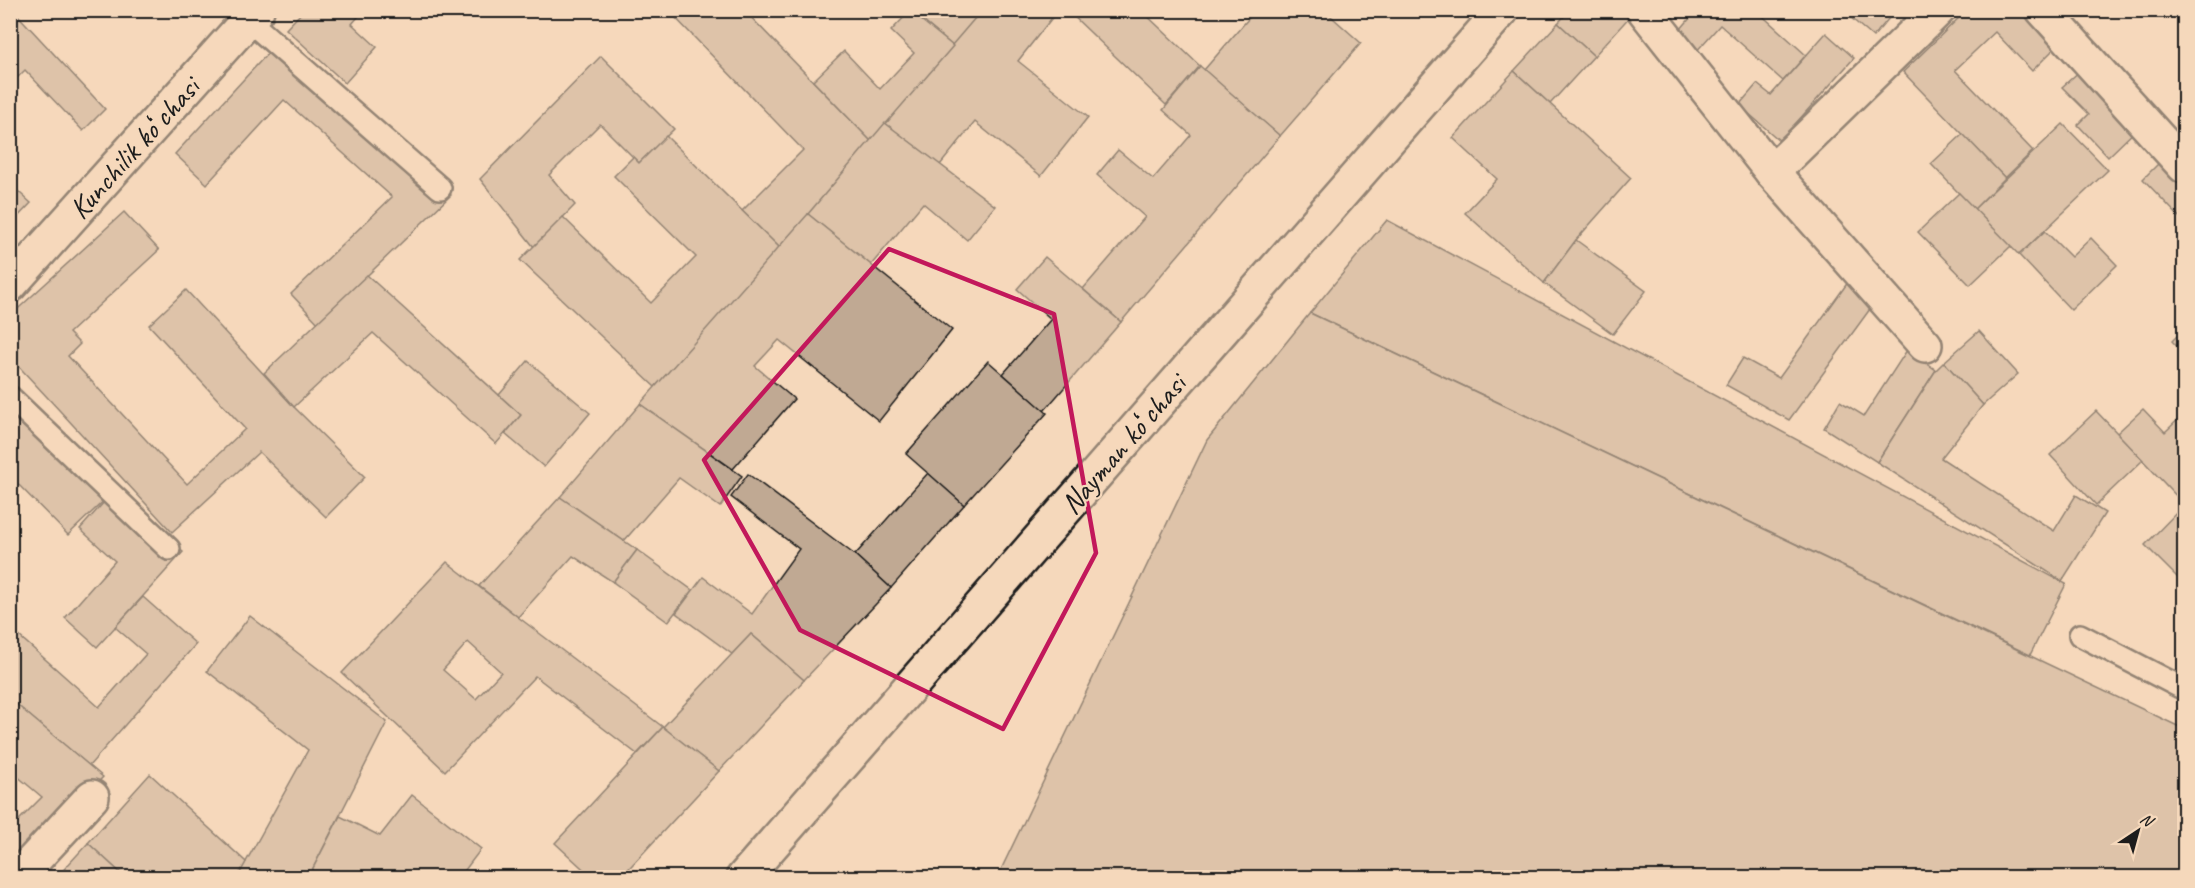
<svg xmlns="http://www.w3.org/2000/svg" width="2195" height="888" viewBox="0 0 2195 888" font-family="Caveat,sans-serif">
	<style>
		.building { fill: #c0a993; stroke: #1c1c1c; stroke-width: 1.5; fill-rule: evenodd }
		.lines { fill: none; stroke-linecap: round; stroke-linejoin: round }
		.lane-casing { stroke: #1c1c1c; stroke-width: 26 }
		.street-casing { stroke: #1c1c1c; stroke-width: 38 }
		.secondary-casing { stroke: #1c1c1c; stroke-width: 38 }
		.lane { stroke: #f5d8bb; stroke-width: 21 }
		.street { stroke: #f5d8bb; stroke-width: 33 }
		.secondary { stroke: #f5d8bb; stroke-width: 33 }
		.marked { fill: none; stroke: #c2185b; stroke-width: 4.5; stroke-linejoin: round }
		.labels { text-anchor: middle; stroke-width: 4.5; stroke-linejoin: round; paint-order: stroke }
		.street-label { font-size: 30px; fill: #1c1c1c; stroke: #f5d8bb }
	</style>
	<rect width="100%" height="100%" fill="#f5d8bb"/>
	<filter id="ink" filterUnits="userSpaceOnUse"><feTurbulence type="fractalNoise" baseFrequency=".0167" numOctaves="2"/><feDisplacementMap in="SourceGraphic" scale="12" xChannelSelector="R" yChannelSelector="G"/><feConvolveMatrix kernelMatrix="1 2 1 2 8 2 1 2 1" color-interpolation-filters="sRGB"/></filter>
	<g filter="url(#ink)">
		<g class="building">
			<polygon points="10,10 13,10 105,109 83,131 25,70 10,85"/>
			<polygon points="304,10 364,10 352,24 377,47 345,83 286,29"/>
			<polygon points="668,10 744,10 871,141 780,248 742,211 803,150"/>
			<polygon points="910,10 982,10 953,46"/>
			<polygon points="982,10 1051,10 1055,14 1018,61 1088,117 1041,176 975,122 940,165 885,123"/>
			<polygon points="1067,10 1141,10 1200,66 1166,105"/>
			<polygon points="1256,10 1324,10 1361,43 1280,136 1204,70"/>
			<polygon points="1570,10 1633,10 1634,12 1594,56 1558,23"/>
			<polygon points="1697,10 1756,10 1806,55 1783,81 1720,25 1694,54 1674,37"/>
			<polygon points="1842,10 1896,10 1873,37"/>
			<polygon points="1967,10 2019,10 2055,48 2032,71 1995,32 1955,70 2033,151 2005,178 1903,72"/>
			<polygon points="910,11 953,46 871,141 813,81 844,51 880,89 914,53 891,31"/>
			<polygon points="1558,23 1594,56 1550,104 1514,71"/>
			<polygon points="1826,33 1854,58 1780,141 1739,105 1757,84 1771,95"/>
			<polygon points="279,41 451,195 318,323 291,294 392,197 284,100 207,184 175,154"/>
			<polygon points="601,56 674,129 639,163 600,124 549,175 575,205 534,247 480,179"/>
			<polygon points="1200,66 1280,136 1121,322 1083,289 1145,217 1097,175 1118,150 1153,179 1191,135 1163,110"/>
			<polygon points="2082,69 2139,127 2108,157 2078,125 2089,114 2062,87"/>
			<polygon points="1514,71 1631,178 1576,240 1544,283 1465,213 1497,179 1453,138"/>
			<polygon points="885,123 995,206 967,240 923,203 871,265 808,214"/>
			<polygon points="2063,124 2108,170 2019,255 1974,209"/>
			<polygon points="1963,134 2005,178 1974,209 1931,164"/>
			<polygon points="666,136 780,248 655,387 520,260 563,217 651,303 696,257 614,176 633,157 639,163"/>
			<polygon points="2168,154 2184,172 2184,222 2143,179"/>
			<polygon points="10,184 31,203 10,225"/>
			<polygon points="1959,193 2011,246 1970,285 1918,232"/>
			<polygon points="124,212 159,250 69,333 80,344 68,356 187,484 245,429 149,325 186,290 294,407 365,477 326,517 259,452 172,532 10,357 10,316"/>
			<polygon points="808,214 952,330 879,421 779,340 755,366 794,399 733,469 640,404"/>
			<polygon points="1387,220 2066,584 2030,655 1310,313"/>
			<polygon points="2045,231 2071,257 2091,238 2117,265 2071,310 2019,255"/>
			<polygon points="1576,240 1646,291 1613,334 1544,283"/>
			<polygon points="1045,257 1121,322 1044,411 1003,374 1051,319 1017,289"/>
			<polygon points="367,275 521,415 496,444 373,333 294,407 264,373"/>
			<polygon points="1851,278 1873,305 1789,420 1726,385 1743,358 1779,378"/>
			<polygon points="1310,313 2184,729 2184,813 2176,831 2184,835 2184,878 997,878 1207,440"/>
			<polygon points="2184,329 2184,354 2172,341"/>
			<polygon points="1979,331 2018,374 1983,405 1944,362"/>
			<polygon points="1907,350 1936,370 1877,462 1824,428 1840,401 1864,416"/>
			<polygon points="528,361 590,413 544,467 505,434 521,415 499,395"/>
			<polygon points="988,361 1047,413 964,505 906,454"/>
			<polygon points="1944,362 1983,405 1941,458 2054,531 2076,495 2105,513 2062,581 1877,462 1936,370"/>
			<polygon points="10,384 114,491 68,535 10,476"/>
			<polygon points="640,404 742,476 720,507 679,478 624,541 560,497"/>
			<polygon points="2143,409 2165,432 2184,414 2184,504 2117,433"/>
			<polygon points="2096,411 2143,460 2096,505 2050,455"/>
			<polygon points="928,473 964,505 891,588 855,555"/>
			<polygon points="748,474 855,555 891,588 804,680 751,634 732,654 676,613 703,577 752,614 799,549 731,497"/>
			<polygon points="114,491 183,552 97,647 65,618 115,561 80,529"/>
			<polygon points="560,497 637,550 613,582 573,556 518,617 479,586"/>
			<polygon points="2184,505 2184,584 2145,545"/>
			<polygon points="637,550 692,590 668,622 613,582"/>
			<path d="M 447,562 L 518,617 L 663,727 L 637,754 L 535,676 L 445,771 L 342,673 ZM 468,642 L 501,672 L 476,699 L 443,670 Z"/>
			<polygon points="143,597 196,644 89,766 10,699 10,628 99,707 146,654 115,627"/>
			<polygon points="250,616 387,722 308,878 237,878 308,750 207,671"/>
			<polygon points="751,634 804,680 719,771 663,727"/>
			<polygon points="10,699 103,777 10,873 10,829 42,797 10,770"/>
			<polygon points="663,727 719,771 620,878 593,878 555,843"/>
			<polygon points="150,774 246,862 237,878 126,878 88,843"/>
			<polygon points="412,795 481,849 459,878 308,878 340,816 380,836"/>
			<polygon points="88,843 126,878 56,878"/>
		</g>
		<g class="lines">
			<defs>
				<g id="lane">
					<polyline points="248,20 440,188"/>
					<polyline points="10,397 169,549"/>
					<polyline points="2080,635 2184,689"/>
				</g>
				<g id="street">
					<polyline points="1644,10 1772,172"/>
					<polyline points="2043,10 2184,166"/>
					<polyline points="10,285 257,10"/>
					<polyline points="1925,345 1772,172 1938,10"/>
					<polyline points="17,878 92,797"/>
				</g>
				<polyline id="secondary" points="743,878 1502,10"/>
			</defs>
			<use href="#lane" class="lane-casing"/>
			<use href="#street" class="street-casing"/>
			<use href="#secondary" class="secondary-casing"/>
			<use href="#lane" class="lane"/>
			<use href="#street" class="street"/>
			<use href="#secondary" class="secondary"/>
		</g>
	</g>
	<path d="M0 0H2195V888H0ZM 889,249 L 1054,314 L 1096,553 L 1003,729 L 800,630 L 704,460 Z" fill="#f5d8bb" fill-opacity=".55" fill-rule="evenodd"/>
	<path class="marked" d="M 889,249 L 1054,314 L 1096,553 L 1003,729 L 800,630 L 704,460 Z"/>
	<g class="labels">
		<g class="street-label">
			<text transform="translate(134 148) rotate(-48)" y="10">Kunchilik koʻchasi</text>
			<text transform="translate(1123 444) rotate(-49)" y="10">Nayman koʻchasi</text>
		</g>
	</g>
	<rect width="2195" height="888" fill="none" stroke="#f5d8bb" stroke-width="36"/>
	<rect x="18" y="18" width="2159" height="852" fill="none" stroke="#1c1c1c" stroke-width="2" filter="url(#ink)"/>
	<g transform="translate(2138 831) rotate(36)" stroke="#f5d8bb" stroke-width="4.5" paint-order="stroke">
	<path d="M0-4.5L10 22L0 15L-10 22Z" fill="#1c1c1c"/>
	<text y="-9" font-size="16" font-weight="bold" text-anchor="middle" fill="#1c1c1c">N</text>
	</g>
</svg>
